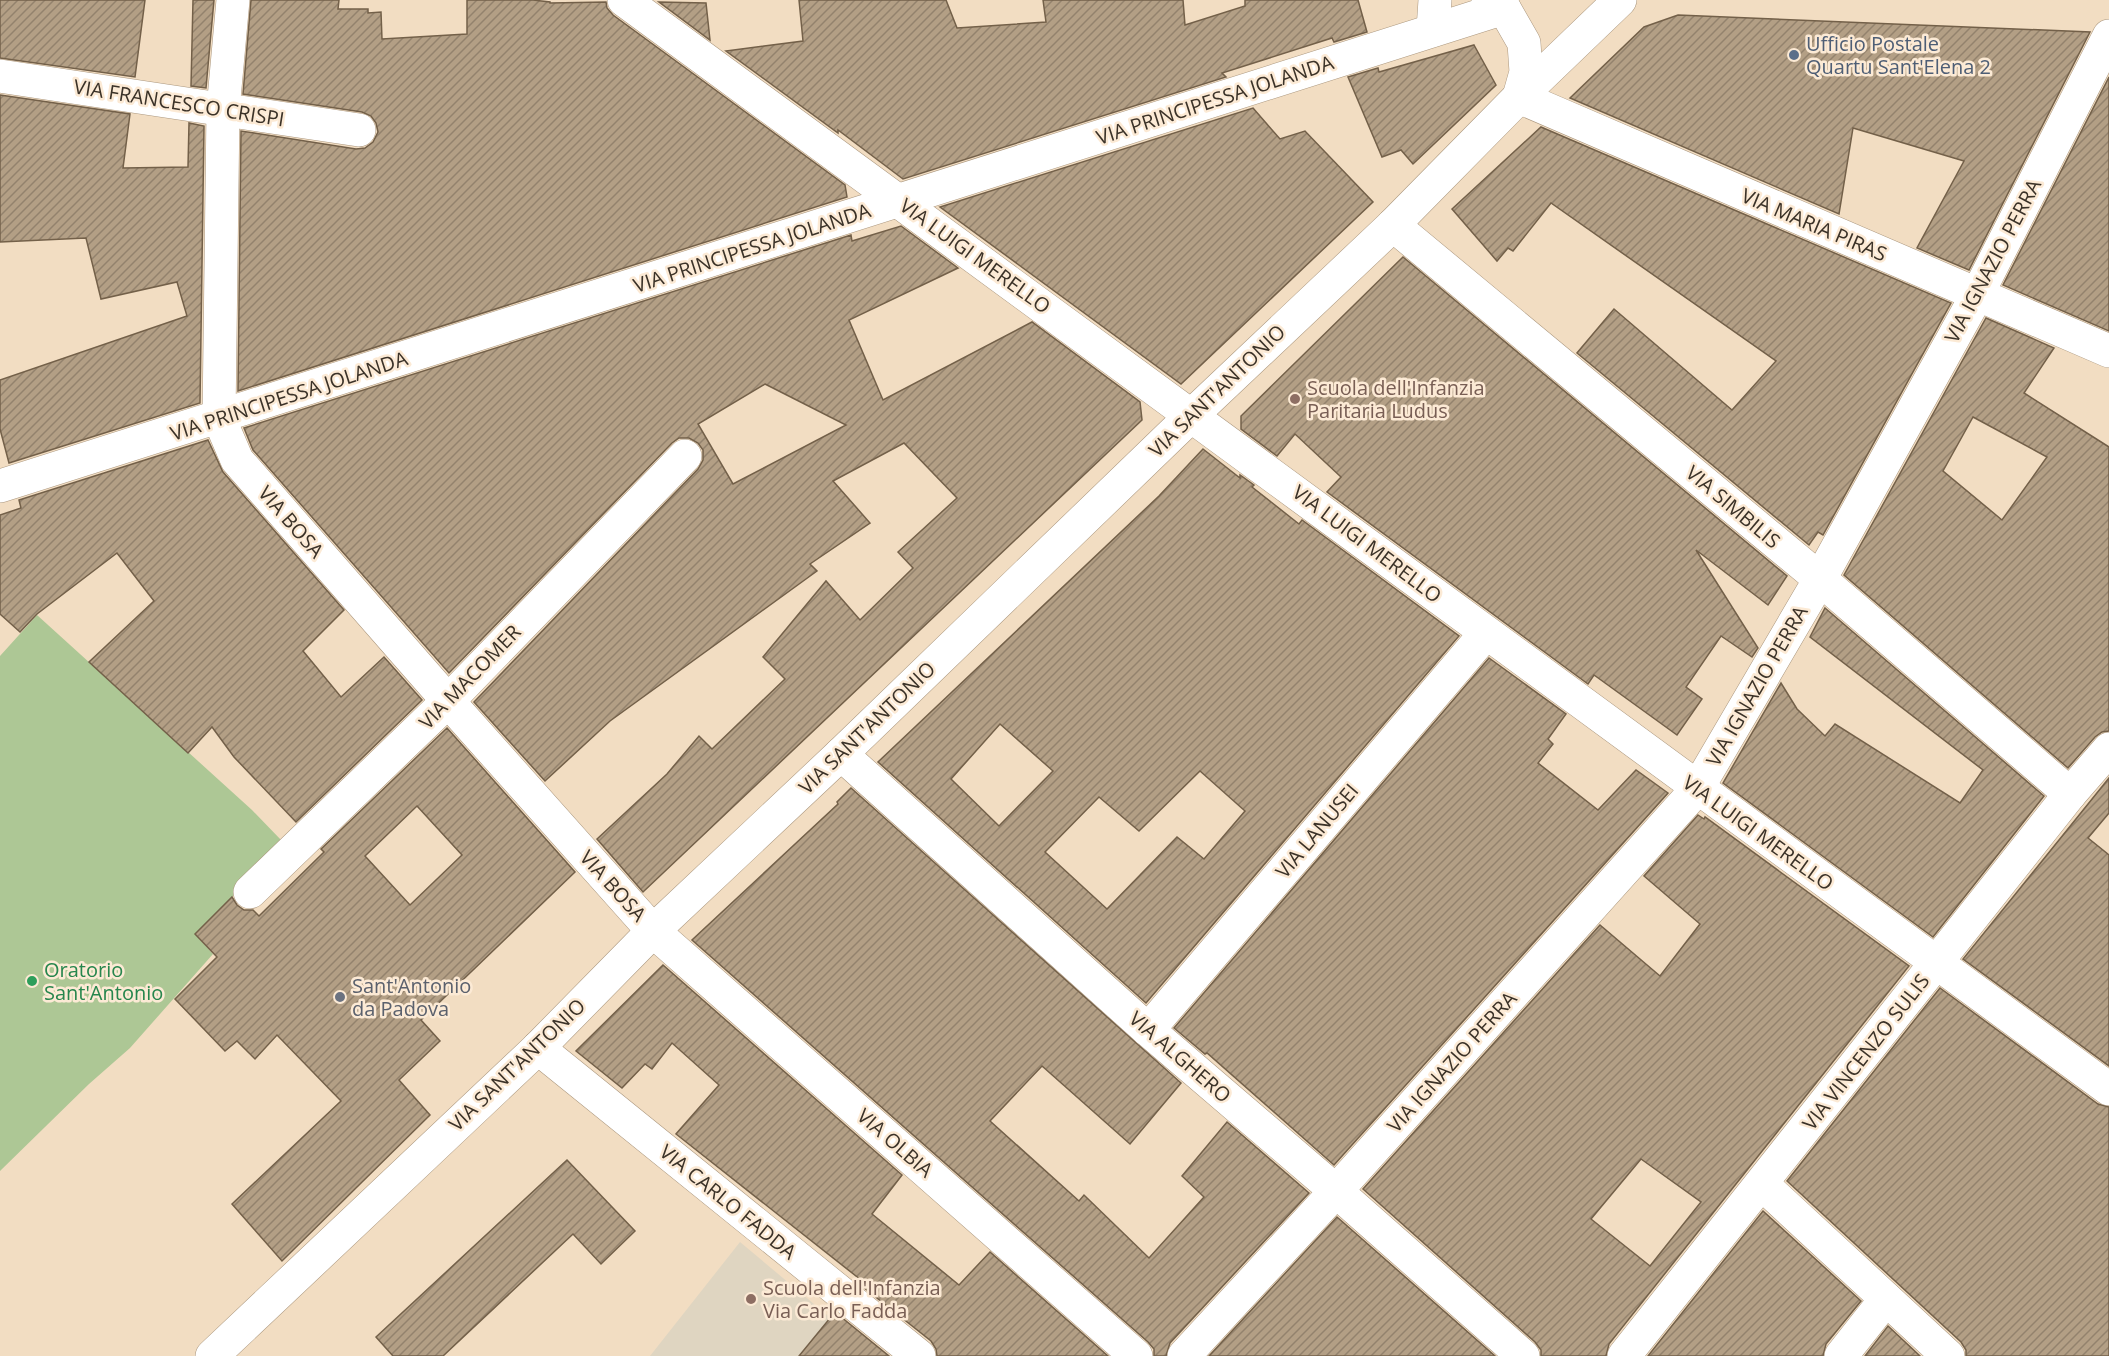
<svg xmlns="http://www.w3.org/2000/svg" width="2109" height="1356" viewBox="0 0 2109 1356" font-family="'Open Sans',sans-serif">
	<style>
		.education { fill: #dfd5c1 }
		.pitch { fill: #adc795 }
		.building { fill: url(#building-hatch); stroke: #736049; stroke-width: 1.5; fill-rule: evenodd }
		.lines { fill: none; stroke-linecap: round; stroke-linejoin: round }
		.minor-casing { stroke: #ab977e; stroke-width: 34 }
		.minor { stroke: #fff; stroke-width: 33 }
		.service-dot { fill: #5c6f8a; stroke: #fcead5; stroke-width: 2 }
		.education-dot { fill: #8d6e63; stroke: #fcead5; stroke-width: 2 }
		.leisure-dot { fill: #2e9e5b; stroke: #fcead5; stroke-width: 2 }
		.worship-dot { fill: #6b7280; stroke: #fcead5; stroke-width: 2 }
		.labels { text-anchor: middle; stroke-width: 5; stroke-linejoin: round; paint-order: stroke }
		.service-label { font-size: 20px; fill: #4e5e75; stroke: #fcead5; text-anchor: start }
		.street-label { font-size: 20px; fill: #3b3228; stroke: #fcead5 }
		.education-label { font-size: 20px; fill: #785e54; stroke: #fcead5; text-anchor: start }
		.leisure-label { font-size: 20px; fill: #27864d; stroke: #fcead5; text-anchor: start }
		.worship-label { font-size: 20px; fill: #5b616d; stroke: #fcead5; text-anchor: start }
	</style>
	<defs>
		<pattern id="building-hatch" width="6" height="6" patternUnits="userSpaceOnUse" patternTransform="scale(1.5)"><rect width="6" height="6" fill="#b39f85"/><path d="M-1 1l2-2M0 6l6-6M5 7l2-2" fill="none" stroke="#93826d"/></pattern>
	</defs>
	<rect width="100%" height="100%" fill="#f2ddc2"/>
	<polygon class="education" points="740,1242 876,1356 650,1356"/>
	<polygon class="pitch" points="37,615 252,810 282,841 234,889 236,893 195,934 213,954 130,1048 89,1084 0,1171 0,656"/>
	<g class="building">
		<polygon points="0,0 145,0 135,77 0,58"/>
		<polygon points="193,0 214,0 206,88 191,86"/>
		<polygon points="251,0 339,0 338,9 368,9 368,13 381,12 382,39 467,34 467,0 533,0 550,2 550,3 606,2 607,8 613,15 845,185 847,197 238,391 241,131 356,149 365,148 373,142 378,132 376,123 371,116 362,112 243,94"/>
		<polygon points="799,0 946,0 957,28 1046,22 1043,0 1183,0 1185,25 1245,6 1245,0 1358,0 1367,32 1334,42 1332,38 1222,73 1226,77 903,179 838,130 838,133 726,51 803,41"/>
		<polygon points="659,2 706,3 710,40"/>
		<polygon points="1678,15 2090,32 1969,270 1917,248 1964,161 1853,128 1839,214 1570,98 1644,27"/>
		<polygon points="1474,45 1496,85 1413,164 1401,150 1382,157 1348,77 1378,68 1379,72"/>
		<polygon points="2109,77 2109,331 2003,285"/>
		<polygon points="0,95 130,114 123,168 188,167 189,123 204,126 200,403 9,463 0,429 0,380 187,316 177,282 101,299 86,238 0,242"/>
		<polygon points="1253,108 1280,139 1305,131 1373,202 1181,384 940,207"/>
		<polygon points="1541,127 1951,303 1823,535 1818,532 1809,545 1577,353 1614,309 1732,410 1776,361 1551,203 1513,251 1508,248 1497,261 1452,209"/>
		<path d="M 901,226 L 958,268 L 849,320 L 883,400 L 1032,322 L 1140,402 L 1142,420 L 643,892 L 597,839 L 667,774 L 699,736 L 712,749 L 785,679 L 763,657 L 826,581 L 860,620 L 913,568 L 898,552 L 957,498 L 904,443 L 833,481 L 870,523 L 810,564 L 817,571 L 610,721 L 545,781 L 474,702 L 698,469 L 703,460 L 703,450 L 698,443 L 689,438 L 679,438 L 672,443 L 449,673 L 253,450 L 244,428 L 851,235 L 852,241 ZM 765,384 L 846,425 L 733,484 L 698,424 Z"/>
		<polygon points="1403,257 1787,576 1768,605 1696,550 1758,648 1752,657 1721,636 1686,687 1702,699 1677,735 1594,675 1588,684 1327,492 1341,477 1295,434 1277,456 1241,429 1241,416"/>
		<path d="M 1986,318 L 2054,348 L 2024,393 L 2109,447 L 2109,731 L 2102,732 L 2095,737 L 2068,768 L 1844,575 ZM 1973,417 L 2047,457 L 2002,520 L 1943,471 Z"/>
		<polygon points="208,440 223,472 344,610 303,651 341,697 384,657 422,700 296,822 234,757 212,727 188,753 89,662 154,601 117,553 37,614 20,632 0,614 0,515 21,508 19,500"/>
		<path d="M 1203,449 L 1240,478 L 1240,475 L 1254,485 L 1252,487 L 1299,524 L 1302,520 L 1459,636 L 1146,1003 L 878,762 L 1159,496 ZM 1000,724 L 1053,771 L 999,826 L 951,779 ZM 1200,771 L 1245,811 L 1204,859 L 1177,837 L 1107,909 L 1045,852 L 1099,797 L 1139,831 Z"/>
		<polygon points="1825,608 2044,796 1933,937 1723,783 1781,683 1797,709 1825,736 1835,724 1960,803 1983,770 1810,637"/>
		<polygon points="1489,658 1566,714 1548,739 1553,744 1538,763 1598,810 1636,770 1668,793 1334,1165 1207,1053 1205,1054 1174,1028"/>
		<path d="M 447,728 L 575,872 L 421,1020 L 440,1041 L 399,1080 L 430,1115 L 282,1261 L 232,1204 L 341,1101 L 277,1035 L 255,1059 L 237,1041 L 225,1051 L 175,999 L 217,957 L 195,934 L 232,897 L 237,905 L 244,910 L 253,910 L 259,916 L 324,852 L 321,849 ZM 417,806 L 462,855 L 410,905 L 365,856 Z"/>
		<polygon points="2109,778 2109,813 2088,838 2109,855 2109,1066 1963,959"/>
		<polygon points="851,788 1181,1083 1130,1144 1042,1066 990,1121 1079,1201 1084,1195 1149,1258 1204,1197 1182,1176 1227,1122 1309,1193 1170,1343 1166,1356 1154,1356 1154,1349 1148,1342 692,940 838,804 837,802"/>
		<path d="M 1698,815 L 1704,819 L 1705,817 L 1909,966 L 1609,1344 L 1606,1356 L 1541,1356 L 1541,1350 L 1535,1342 L 1363,1189 L 1600,925 L 1660,976 L 1700,924 L 1644,876 ZM 1641,1159 L 1701,1202 L 1650,1266 L 1591,1219 Z"/>
		<polygon points="663,965 902,1175 872,1214 959,1285 990,1252 1108,1356 937,1356 936,1349 931,1341 858,1283 861,1280 676,1134 719,1085 672,1043 652,1069 645,1064 622,1088 576,1051"/>
		<polygon points="1940,988 2098,1104 2109,1107 2109,1356 1966,1356 1966,1350 1961,1342 1787,1181"/>
		<polygon points="567,1160 635,1231 601,1264 573,1234 443,1356 393,1356 376,1337"/>
		<polygon points="1763,1211 1861,1301 1826,1344 1823,1356 1648,1356"/>
		<polygon points="1337,1217 1495,1356 1209,1356"/>
		<polygon points="835,1312 889,1356 799,1356"/>
		<polygon points="1888,1326 1920,1356 1865,1356"/>
	</g>
	<g class="lines">
		<defs>
			<g id="minor">
				<polyline points="233,0 223,110 219,418 237,460 448,701 653,931 1136,1356"/>
				<path d="M 624,0 C 1120,362 1613,727 2109,1089"/>
				<polyline points="1488,0 1504,8 1524,43 1526,72 1519,97"/>
				<polyline points="1433,30 1435,0"/>
				<polyline points="0,76 359,130"/>
				<polyline points="1519,97 2109,351"/>
				<polyline points="1393,225 1820,579 2070,794"/>
				<polyline points="0,486 1504,8"/>
				<polyline points="841,754 1148,1030 1336,1191 1523,1356"/>
				<polyline points="250,892 448,701 685,456"/>
				<polyline points="1148,1030 1486,633"/>
				<polyline points="538,1048 919,1356"/>
				<polyline points="1762,1184 1948,1356"/>
				<polyline points="212,1356 538,1048 653,931 841,754 1192,415 1393,225 1519,97 1620,0"/>
				<polyline points="1184,1356 1336,1191 1697,789 1820,579 1977,295 2109,36"/>
				<polyline points="1624,1356 2070,794 2109,749"/>
				<polyline points="1841,1356 1886,1299"/>
			</g>
		</defs>
		<use href="#minor" class="minor-casing"/>
		<use href="#minor" class="minor"/>
	</g>
	<circle class="service-dot" cx="1794" cy="55" r="6"/>
	<g class="education-dot">
		<circle cx="1295" cy="399" r="6"/>
		<circle cx="751" cy="1299" r="6"/>
	</g>
	<circle class="leisure-dot" cx="32" cy="981" r="6"/>
	<circle class="worship-dot" cx="340" cy="997" r="6"/>
	<g class="labels">
		<g class="service-label">
			<text x="1806" y="51">Ufficio Postale<tspan x="1806" dy="23">Quartu Sant'Elena 2</tspan></text>
		</g>
		<g class="street-label">
			<text transform="translate(1215 100) rotate(-18)" y="7">VIA PRINCIPESSA JOLANDA</text>
			<text transform="translate(179 103) rotate(9)" y="7">VIA FRANCESCO CRISPI</text>
			<text transform="translate(1814 225) rotate(23)" y="7">VIA MARIA PIRAS</text>
			<text transform="translate(752 248) rotate(-18)" y="7">VIA PRINCIPESSA JOLANDA</text>
			<text transform="translate(975 256) rotate(36)" y="7">VIA LUIGI MERELLO</text>
			<text transform="translate(1993 261) rotate(-62)" y="7">VIA IGNAZIO PERRA</text>
			<text transform="translate(1217 391) rotate(-44)" y="7">VIA SANT'ANTONIO</text>
			<text transform="translate(289 396) rotate(-18)" y="7">VIA PRINCIPESSA JOLANDA</text>
			<text transform="translate(1733 507) rotate(40)" y="7">VIA SIMBILIS</text>
			<text transform="translate(291 522) rotate(49)" y="7">VIA BOSA</text>
			<text transform="translate(1367 544) rotate(37)" y="7">VIA LUIGI MERELLO</text>
			<text transform="translate(470 677) rotate(-46)" y="7">VIA MACOMER</text>
			<text transform="translate(1757 686) rotate(-60)" y="7">VIA IGNAZIO PERRA</text>
			<text transform="translate(867 728) rotate(-44)" y="7">VIA SANT'ANTONIO</text>
			<text transform="translate(1317 831) rotate(-50)" y="7">VIA LANUSEI</text>
			<text transform="translate(1758 833) rotate(36)" y="7">VIA LUIGI MERELLO</text>
			<text transform="translate(613 886) rotate(48)" y="7">VIA BOSA</text>
			<text transform="translate(1866 1052) rotate(-52)" y="7">VIA VINCENZO SULIS</text>
			<text transform="translate(1180 1057) rotate(41)" y="7">VIA ALGHERO</text>
			<text transform="translate(1452 1062) rotate(-48)" y="7">VIA IGNAZIO PERRA</text>
			<text transform="translate(517 1065) rotate(-44)" y="7">VIA SANT'ANTONIO</text>
			<text transform="translate(895 1143) rotate(41)" y="7">VIA OLBIA</text>
			<text transform="translate(728 1202) rotate(39)" y="7">VIA CARLO FADDA</text>
		</g>
		<g class="education-label">
			<text x="1307" y="395">Scuola dell'Infanzia<tspan x="1307" dy="23">Paritaria Ludus</tspan></text>
			<text x="763" y="1295">Scuola dell'Infanzia<tspan x="763" dy="23">Via Carlo Fadda</tspan></text>
		</g>
		<g class="leisure-label">
			<text x="44" y="977">Oratorio<tspan x="44" dy="23">Sant'Antonio</tspan></text>
		</g>
		<g class="worship-label">
			<text x="352" y="993">Sant'Antonio<tspan x="352" dy="23">da Padova</tspan></text>
		</g>
	</g>
</svg>
